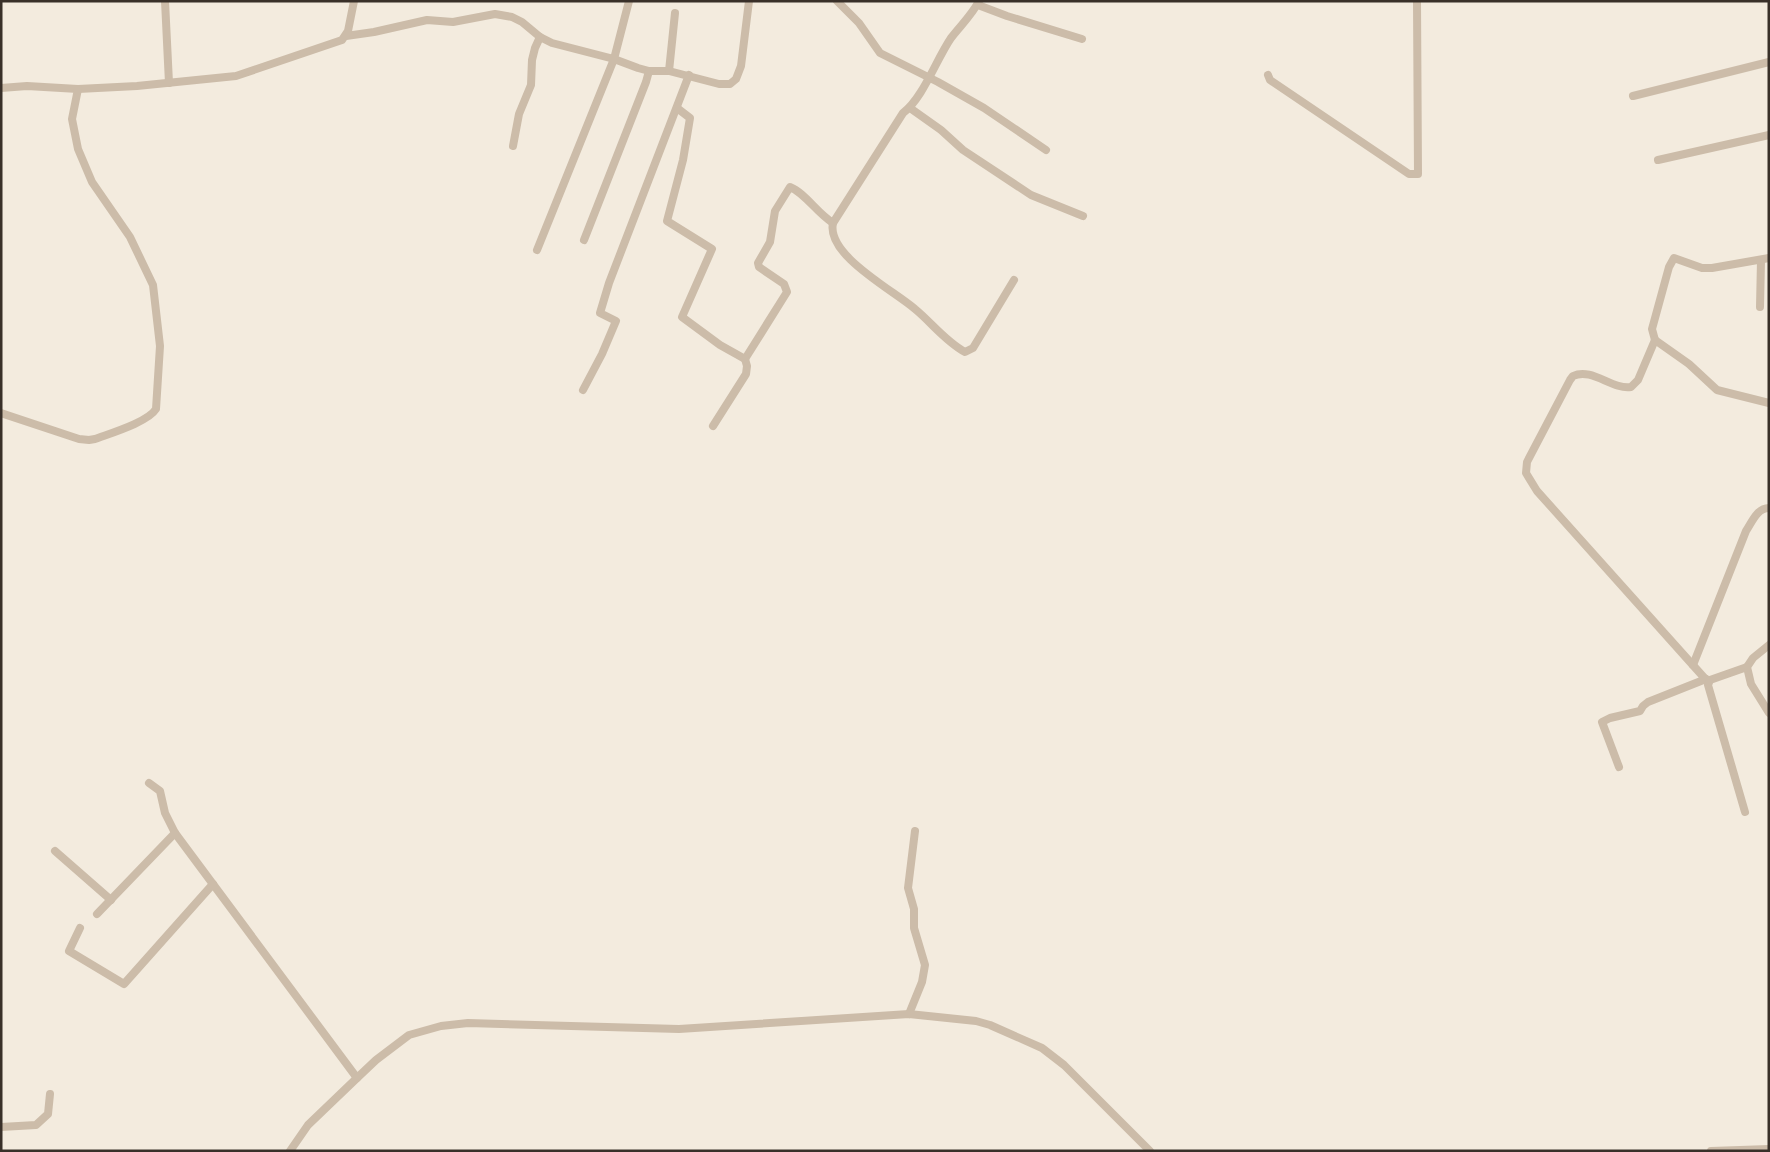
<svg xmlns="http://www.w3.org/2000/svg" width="1770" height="1152" viewBox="0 0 1770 1152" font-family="'Sofia Sans Condensed',sans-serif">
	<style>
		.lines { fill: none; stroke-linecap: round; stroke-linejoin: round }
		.minor { stroke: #ccbca9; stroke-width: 8 }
	</style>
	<rect width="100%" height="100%" fill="#f3ebde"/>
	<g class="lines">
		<g class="minor">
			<polyline points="165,1 169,83"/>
			<polyline points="837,1 859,23 880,53 938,82 984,108 1046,150"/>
			<polyline points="978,5 1007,16 1082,39"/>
			<polyline points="346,36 374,32 427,20 453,22 495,14 512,17 522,22 540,37 552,43 614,59 638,68 649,71 669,71 719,84 730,84 736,79 741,66 749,1"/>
			<polyline points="669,71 675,13"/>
			<polyline points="1268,75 1270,80 1409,174 1418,174 1417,1"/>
			<polyline points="1,88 27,86 78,89 137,86 236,76 342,40 348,31 354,1"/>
			<polyline points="1633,96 1769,62"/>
			<path d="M 677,108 L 690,118 L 683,160 L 667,221 L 712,249 L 682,317 L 720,345 L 745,359 L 787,292 L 784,284 L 759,267 L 758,263 L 770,242 L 775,211 L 790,187 C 805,193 817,213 833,223 L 903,113 C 923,98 936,60 951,38 C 960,26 972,15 979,1"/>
			<polyline points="910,108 941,130 963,150 1031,195 1083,216"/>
			<polyline points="513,146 519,114 531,85 532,60 535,48 540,37"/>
			<polyline points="1658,160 1769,135"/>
			<path d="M 833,223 C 826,255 893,290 915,309 C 932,323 945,341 965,352 L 973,348 L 1014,280"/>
			<polyline points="584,240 646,82 649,71"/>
			<polyline points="537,250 614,59 629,1"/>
			<polyline points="1769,258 1712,268 1702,268 1674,258 1669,267 1652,329 1655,340 1689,364 1717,390 1769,403"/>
			<polyline points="1760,307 1761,260"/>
			<path d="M 1655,340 L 1638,380 L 1631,387 C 1612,390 1592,367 1573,376 L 1570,380 L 1527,462 L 1526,473 L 1537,491 L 1708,682"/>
			<polyline points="583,390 602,354 616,321 600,313 609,283 689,75"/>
			<path d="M 1,413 L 79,439 L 89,440 L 95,439 C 111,433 148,422 156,409 L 160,346 L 153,285 L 130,237 L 92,182 L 78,149 L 72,119 L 78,89"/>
			<polyline points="713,426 746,374 747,366 745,359"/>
			<polyline points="1769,645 1753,658 1747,667 1751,684 1769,713"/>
			<path d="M 1693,665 L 1746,531 C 1752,522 1757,508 1769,508"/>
			<polyline points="1619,767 1602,722 1610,718 1640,711 1643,706 1648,702 1706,679"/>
			<polyline points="149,783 160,791 165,813 175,833 357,1078"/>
			<polyline points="1745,812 1708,685 1710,680 1747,667"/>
			<polyline points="55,851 111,900"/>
			<polyline points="97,914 175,833"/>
			<polyline points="80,928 69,951 124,984 213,884"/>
			<polyline points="909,1014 922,982 925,965 914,928 914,909 908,888 915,831"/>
			<polyline points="1,1127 36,1125 48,1114 50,1094"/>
			<polyline points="290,1151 308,1125 357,1078 376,1060 409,1035 441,1026 468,1023 679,1029 909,1014 976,1021 990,1025 1042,1048 1064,1065 1150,1151"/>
			<polyline points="1711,1151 1769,1149"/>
		</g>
	</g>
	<rect width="1770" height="1152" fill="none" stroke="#393029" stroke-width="5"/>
</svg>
